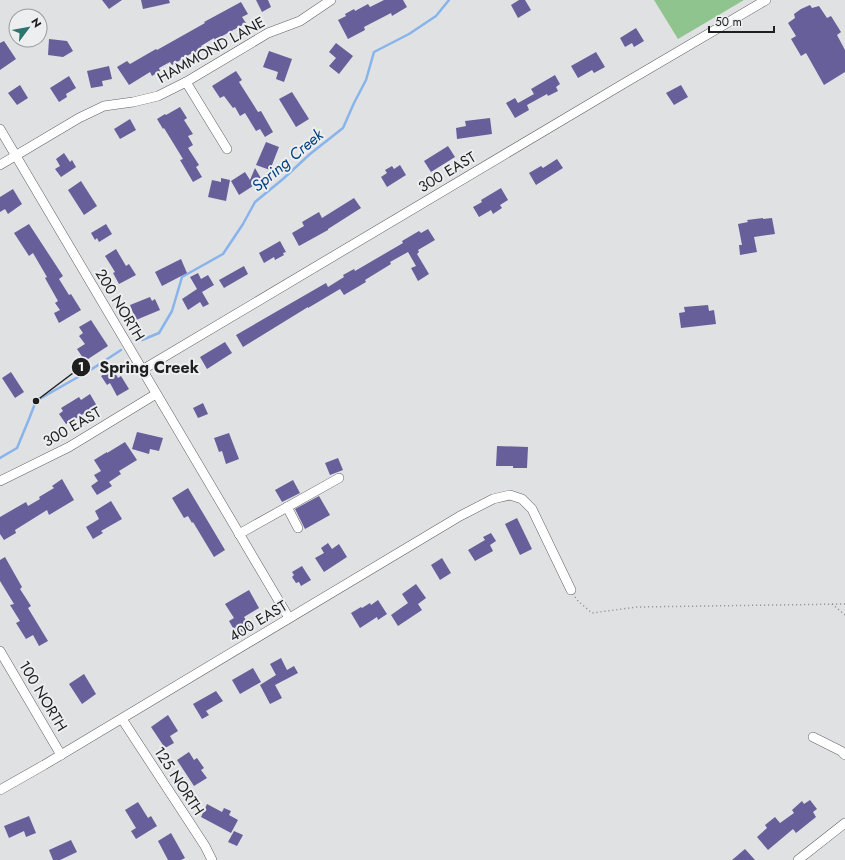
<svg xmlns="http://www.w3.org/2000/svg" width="845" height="860" viewBox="0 0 845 860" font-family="Jost,sans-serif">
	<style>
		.green { fill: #90c48f }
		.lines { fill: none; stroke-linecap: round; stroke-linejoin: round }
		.stream { stroke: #88b4eb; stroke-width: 2.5 }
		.building { fill: #665f9a }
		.minor-casing { stroke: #616263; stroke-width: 10 }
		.path { stroke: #89898b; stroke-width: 1.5; stroke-dasharray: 1 3; stroke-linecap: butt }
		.minor { stroke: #fff; stroke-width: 9 }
		.labels { text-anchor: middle; stroke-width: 4; stroke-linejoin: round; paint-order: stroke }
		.street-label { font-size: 15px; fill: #1f1f20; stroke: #edeef0 }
		.water-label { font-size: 16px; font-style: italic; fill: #004281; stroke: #edeef0 }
		.leader { fill: none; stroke: #1f1f20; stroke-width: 1.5 }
		.callout-dot { fill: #1f1f20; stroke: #edeef0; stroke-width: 1.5 }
		.mark-label { font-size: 12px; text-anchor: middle; font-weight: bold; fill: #fff }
		.callout-label { font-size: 16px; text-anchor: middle; font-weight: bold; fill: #1f1f20; stroke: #edeef0; stroke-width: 4; stroke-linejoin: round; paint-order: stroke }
	</style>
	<rect width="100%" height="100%" fill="#e0e1e3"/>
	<polygon class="green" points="654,0 744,0 678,39"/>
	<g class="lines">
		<g class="stream">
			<polyline points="142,340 159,333 172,311 182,277 223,254 243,224 255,202 283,179 310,154 343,128 354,103 366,80 374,52 409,34 436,16 449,0"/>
			<polyline points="0,458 17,448 29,419 36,401 92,369 121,350"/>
		</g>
	</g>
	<g class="building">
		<polygon points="102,0 122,0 109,9"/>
		<polygon points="141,0 169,0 170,3 143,9"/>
		<polygon points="256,0 268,0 271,7 262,12"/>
		<polygon points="384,0 403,0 407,7 392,16 391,13 364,27 365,30 348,39 338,20 346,16 345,14 354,9 355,11 368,4 370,7"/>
		<polygon points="519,0 525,0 531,10 518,18 511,5"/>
		<polygon points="241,2 248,14 242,17 246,23 215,40 214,38 201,46 202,48 193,54 192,53 172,65 170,62 159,68 160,71 152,76 150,72 129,85 117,67 127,61 130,64 156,49 157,50 205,23 204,22"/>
		<polygon points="810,5 812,8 819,6 827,18 831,16 841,32 837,35 845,50 845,72 824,85 806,53 801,56 791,39 796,36 788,23 795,18 794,14 801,9"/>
		<polygon points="636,28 644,41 634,47 632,43 625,47 620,38"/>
		<polygon points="49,39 67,41 73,51 63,57 48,55"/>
		<polygon points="4,41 16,59 0,70 0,43"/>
		<polygon points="336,43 353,56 339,74 329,66 336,58 329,52"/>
		<polygon points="269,51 292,59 284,82 276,79 278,72 263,67"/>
		<polygon points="596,52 605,67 594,73 592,70 578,78 571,66"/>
		<polygon points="109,66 112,79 102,81 103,86 91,88 87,71"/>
		<polygon points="236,71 242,80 239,82 258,112 261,111 273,132 265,137 260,129 256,131 245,113 240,116 235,107 233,108 224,96 220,98 212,86"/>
		<polygon points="555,75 560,84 556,87 558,91 548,96 547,94 527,105 529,110 515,118 506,103 515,98 518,103 534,94 531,89"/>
		<polygon points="69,76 76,88 66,94 67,97 59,102 50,88"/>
		<polygon points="20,85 28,98 17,105 8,93"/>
		<polygon points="681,85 688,97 674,105 666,93"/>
		<polygon points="292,92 309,119 296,127 279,99"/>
		<polygon points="180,107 187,118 184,120 193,134 188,136 193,145 188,148 199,165 196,167 202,177 193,182 180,160 183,159 164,128 163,129 157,119 165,114 166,115"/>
		<polygon points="490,118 492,134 457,139 456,128 466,126 465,121"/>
		<polygon points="130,119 136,130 120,139 114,129"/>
		<polygon points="266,142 279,147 270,170 256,165"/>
		<polygon points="448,146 455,157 431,172 424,161"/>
		<polygon points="64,153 70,162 72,160 76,167 61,177 55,169 60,166 56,159"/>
		<polygon points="557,159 563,168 536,185 529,173 541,166 543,168"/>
		<polygon points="400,165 406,175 387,187 381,177 387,173 385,170 392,166 394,169"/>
		<polygon points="255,168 262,180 239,195 231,181 245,172 250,180"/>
		<polygon points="221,178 230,180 226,201 208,197 212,180 221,182"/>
		<polygon points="81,181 97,206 84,215 68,190"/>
		<polygon points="501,188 508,200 500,205 502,208 493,214 491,210 479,217 473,207 482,202 481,200"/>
		<polygon points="13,189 22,204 8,214 5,209 0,212 0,197"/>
		<polygon points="354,198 361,208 328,229 328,230 299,246 292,233 304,226 302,222 319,212 322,218"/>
		<polygon points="763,218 763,219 772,218 775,234 754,237 757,252 740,255 739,245 742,245 738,224 748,222 747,220"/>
		<polygon points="29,224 63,276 59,279 69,295 71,294 81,310 59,323 54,313 60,310 55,303 58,301 45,278 47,277 33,253 29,256 14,233"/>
		<polygon points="106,224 112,234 99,242 97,238 95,240 91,233"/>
		<polygon points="428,229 435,240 418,250 419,252 417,254 429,274 418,281 411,268 416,266 408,252 390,262 391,264 365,280 366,282 344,295 340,289 308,308 308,307 243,347 236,335 326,283 328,287 344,277 343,275 354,269 355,271 403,243 402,241 419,231 421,233"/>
		<polygon points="280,241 286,252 283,253 284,255 275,260 274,257 264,263 259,253"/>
		<polygon points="116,249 126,266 129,264 136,275 119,284 113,273 115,272 105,256"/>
		<polygon points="181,259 187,273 162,286 155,272"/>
		<polygon points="244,266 248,274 224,288 219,280"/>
		<polygon points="198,273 201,279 208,275 214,285 202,292 209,304 203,307 200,302 188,310 182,299 197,289 190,277"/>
		<polygon points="150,297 152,301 155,299 160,310 136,320 130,305"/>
		<polygon points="708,305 709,311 714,310 716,324 681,328 679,313 685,312 684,307"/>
		<polygon points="91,320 108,346 85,361 77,349 85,344 79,336 83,333 79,327"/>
		<polygon points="225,342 232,353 207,369 200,357"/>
		<polygon points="113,369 118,378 121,376 129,389 117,396 110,383 107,385 101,376"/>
		<polygon points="11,372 24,392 15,398 2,378"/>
		<polygon points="90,394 97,406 66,424 59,414 63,411 61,408 79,397 81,400"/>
		<polygon points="203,403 208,414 198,418 193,408"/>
		<polygon points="137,432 163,438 159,451 150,449 149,454 132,449"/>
		<polygon points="229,433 239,459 226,464 222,451 219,452 214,438"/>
		<polygon points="125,442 137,460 119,471 121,474 109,482 112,486 97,495 91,486 98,481 94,475 101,471 94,460 107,452 107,453"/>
		<polygon points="497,446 528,447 527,468 513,468 513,466 496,466"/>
		<polygon points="338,458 343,470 330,475 325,463"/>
		<polygon points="62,479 74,500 49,515 47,510 15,530 16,533 4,540 0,534 0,517 26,502 28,506 40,499 39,497 54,488 52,486"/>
		<polygon points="293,480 300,493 282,502 275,490"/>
		<polygon points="188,488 225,550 214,557 193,522 192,523 188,516 184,518 172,498"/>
		<polygon points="319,496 330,515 305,529 295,509"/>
		<polygon points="111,501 122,519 101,531 103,533 93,539 86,527 99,519 95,511"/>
		<polygon points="517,518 532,549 520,555 505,524"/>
		<polygon points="491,533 496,541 490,545 493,551 475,561 468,550 485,540 483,537"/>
		<polygon points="328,543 332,549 339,544 347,557 324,572 315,558 324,553 321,548"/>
		<polygon points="5,557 22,587 20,589 31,606 28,608 48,641 39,646 33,635 26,639 16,623 20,621 10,605 14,604 0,581 0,560"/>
		<polygon points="442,558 451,573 440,580 431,565"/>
		<polygon points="302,566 311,580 301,586 299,582 296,583 292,577 294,575 292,572"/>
		<polygon points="416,584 426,598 418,604 422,610 398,626 391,615 408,603 402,594"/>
		<polygon points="249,590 259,608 244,617 250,627 237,635 229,621 234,618 225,604"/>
		<polygon points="378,600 387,614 378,620 377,617 360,628 351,613 361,607 362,608 370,603 371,605"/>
		<polygon points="281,658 287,670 294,666 298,673 275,685 282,698 270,704 260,685 276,675 270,664"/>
		<polygon points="253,668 261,682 240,694 232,680"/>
		<polygon points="84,674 96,694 82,704 69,684"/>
		<polygon points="216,691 223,701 206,711 209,715 202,719 193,704"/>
		<polygon points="168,715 178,731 170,736 174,743 165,748 151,727"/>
		<polygon points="189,752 194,760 197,758 204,768 201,770 207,778 194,786 177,760"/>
		<polygon points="810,800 817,809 813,812 816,817 796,833 793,829 768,850 757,837 767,828 765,825 775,817 780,823 794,813 792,810 802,801 804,804"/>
		<polygon points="138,802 148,818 151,816 157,826 136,839 131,831 136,828 125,810"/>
		<polygon points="207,804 222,812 224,808 231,811 229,815 238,820 231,833 201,817"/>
		<polygon points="29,816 36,833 26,837 24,831 9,838 4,826"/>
		<polygon points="234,831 243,835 237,846 228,842"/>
		<polygon points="171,833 185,858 181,860 168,860 158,841"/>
		<polygon points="71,840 77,852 60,860 53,860 49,850"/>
		<polygon points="745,849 755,860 732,860"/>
	</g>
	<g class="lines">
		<defs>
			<g id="minor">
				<polyline points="186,82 227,149"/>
				<polyline points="0,129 289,618"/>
				<polyline points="0,165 79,118 104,106 133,102 158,96 186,82 268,33 300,21 331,0"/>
				<polyline points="142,370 623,84 766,0"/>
				<polyline points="0,481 69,447 156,394"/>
				<polyline points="287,507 298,528"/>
				<polyline points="239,534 339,478"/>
				<polyline points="0,651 61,755"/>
				<polyline points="122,719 205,846 212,860"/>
				<polyline points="813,737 841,751 845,755"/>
				<polyline points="0,790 44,765 460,516 493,499 510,495 522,499 532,509 571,590"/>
				<polyline points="798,860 845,823"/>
			</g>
		</defs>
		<use href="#minor" class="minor-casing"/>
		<g class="path">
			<polyline points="575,597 578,601 592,613 637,607 845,604"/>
			<polyline points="832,604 845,615"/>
		</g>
		<use href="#minor" class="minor"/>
	</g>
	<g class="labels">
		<g class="street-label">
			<text transform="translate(211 50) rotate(-29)" y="5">HAMMOND LANE</text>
			<text transform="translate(447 172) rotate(-31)" y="5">300 EAST</text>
			<text transform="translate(120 305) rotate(59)" y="5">200 NORTH</text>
			<text transform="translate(72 427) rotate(-30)" y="5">300 EAST</text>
			<text transform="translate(258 621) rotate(-31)" y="5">400 EAST</text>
			<text transform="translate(43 696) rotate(59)" y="5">100 NORTH</text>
			<text transform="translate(179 781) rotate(57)" y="5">125 NORTH</text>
		</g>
		<g class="water-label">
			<text transform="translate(287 160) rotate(-40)" y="6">Spring Creek</text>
		</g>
	</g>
	<path class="leader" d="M36 401L81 367"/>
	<g class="callout-dot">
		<circle cx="36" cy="401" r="4"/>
		<circle cx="81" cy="367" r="10"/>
	</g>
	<g class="mark-label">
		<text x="81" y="371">1</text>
	</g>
	<g class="callout-label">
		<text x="149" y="373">Spring Creek</text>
	</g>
	<g transform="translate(28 28) rotate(58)"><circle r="19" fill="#edeef0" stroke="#9b9b9d"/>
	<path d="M0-3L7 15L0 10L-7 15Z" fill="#2c746e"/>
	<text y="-6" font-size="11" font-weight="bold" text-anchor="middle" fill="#1f1f20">N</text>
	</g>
	<path d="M709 26v6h65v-6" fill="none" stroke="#1f1f20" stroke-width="2"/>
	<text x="715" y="26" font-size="12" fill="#1f1f20" stroke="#edeef0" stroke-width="3" paint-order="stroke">50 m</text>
</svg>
